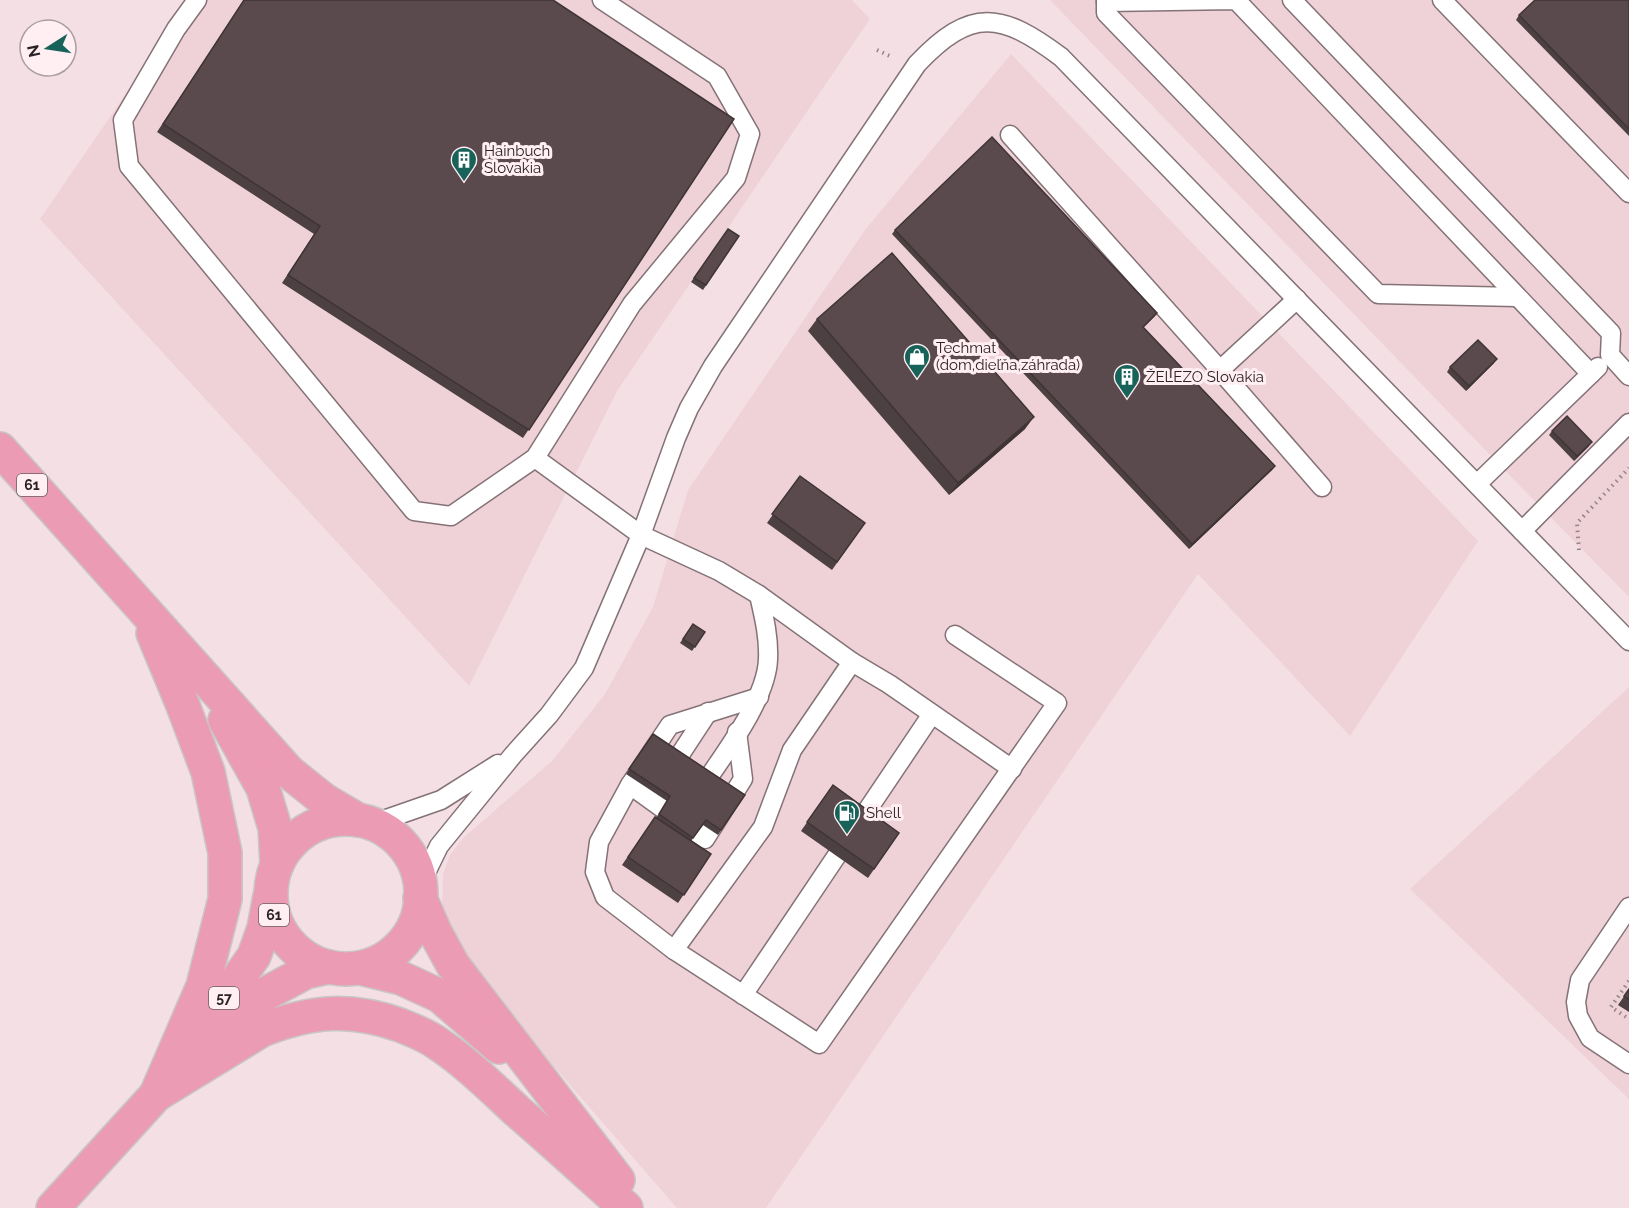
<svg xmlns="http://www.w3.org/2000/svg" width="1629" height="1208" viewBox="0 0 1629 1208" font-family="Raleway,sans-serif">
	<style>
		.built { fill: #efd2d8 }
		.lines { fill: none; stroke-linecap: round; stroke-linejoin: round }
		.lane-casing { stroke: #847276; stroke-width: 21 }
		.primary-casing { stroke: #c8c6c6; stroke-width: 36 }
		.path { stroke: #928587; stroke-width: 4; stroke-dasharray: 1.5 4.5; stroke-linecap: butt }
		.lane { stroke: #fff; stroke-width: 18 }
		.primary { stroke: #ec9bb5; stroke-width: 33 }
		.wall { fill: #4d4042 }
		.shaded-wall { fill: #3f3436 }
		.building { fill: #5a4a4d; stroke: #3f3436; stroke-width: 1.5 }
		.labels { text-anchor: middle; stroke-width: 6; stroke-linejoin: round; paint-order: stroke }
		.shield { fill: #ffeef2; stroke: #6a6062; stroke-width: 1.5 }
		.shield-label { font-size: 14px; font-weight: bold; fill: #2a2324 }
		.poi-label { font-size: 15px; fill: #2a2324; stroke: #ffeef2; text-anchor: start }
	</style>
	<rect width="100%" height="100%" fill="#f4e0e4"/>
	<g class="built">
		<polygon points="190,0 852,0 870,19 617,391 469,686 40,219"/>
		<polygon points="1050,0 1629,0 1629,597 1521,487"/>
		<polygon points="1011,54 1478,541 1350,736 1198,574 766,1208 677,1208 469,969 442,910 443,874 450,855 463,838 552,761 605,694 653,607 688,490 865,230"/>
		<polygon points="1629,687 1629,1099 1410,889"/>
	</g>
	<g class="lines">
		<defs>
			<g id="lane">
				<polyline points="197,0 176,29 123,120 129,166 414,511 451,516 535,458 632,304 736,178 750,134 717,76 602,0"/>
				<polyline points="1106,0 1106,13 1378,294 1517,297"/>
				<polyline points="1292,0 1611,333 1610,355 1629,376"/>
				<polyline points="1442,0 1629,193"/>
				<polyline points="1106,2 1236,0 1591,374"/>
				<polyline points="1010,135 1220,370 1297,299"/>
				<polyline points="1220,370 1322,487"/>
				<polyline points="535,458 641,535 719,571 759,595 852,662 889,684 1012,769"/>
				<polyline points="1477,484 1598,367"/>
				<polyline points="1522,531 1629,423"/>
				<polyline points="759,697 670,725 630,785 599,842 595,872 605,897 674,950 763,827 792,750 852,662"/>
				<polyline points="668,773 708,712"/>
				<polyline points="630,785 680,821 682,818"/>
				<path d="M 698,793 C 721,758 767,700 768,659 C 769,637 764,617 759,595"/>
				<polyline points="680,821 705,839 743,779 737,732"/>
				<polyline points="372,824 441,800 498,764"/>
				<path d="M 420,885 L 439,846 L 513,755 L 549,715 L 584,668 L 641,535 L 676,438 L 689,408 L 713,366 L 917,64 C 971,7 1001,12 1061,57 L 1629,641"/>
				<polyline points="1629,907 1580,980 1576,1002 1578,1016 1590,1038 1629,1064"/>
				<polyline points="674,950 819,1044 1057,703 955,635"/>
				<polyline points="743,995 932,714"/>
			</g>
			<g id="primary">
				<polyline points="0,449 289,772 324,800 358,820"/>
				<polyline points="153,633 182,703 208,772 225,853 225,899 203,986 156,1095"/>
				<polyline points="225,720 263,788 275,828 277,864"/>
				<circle cx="346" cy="894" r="75"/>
				<polyline points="420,898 436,934 453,965 618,1180"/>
				<polyline points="360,968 401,978 440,996 499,1047"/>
				<polyline points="202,1030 254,956 264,928 270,896"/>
				<path d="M 156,1095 L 262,1030 C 311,1011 350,1007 400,1025 C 412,1030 426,1035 437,1043 C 466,1062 492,1088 517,1111 C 554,1143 590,1176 626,1208"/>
				<polyline points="53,1208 156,1095 256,999 306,972 329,967"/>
			</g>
		</defs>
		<use href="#lane" class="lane-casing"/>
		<use href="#primary" class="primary-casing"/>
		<g class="path">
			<polyline points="877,50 892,57"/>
			<polyline points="1579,550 1577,523 1629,468"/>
			<polyline points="1629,981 1611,1007 1629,1019"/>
		</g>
		<use href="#lane" class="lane"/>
		<use href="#primary" class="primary"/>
	</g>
	<g class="wall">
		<polygon points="244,0 734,119 523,438 282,283 314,234 157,132"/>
		<polygon points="1629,0 1629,136 1516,20 1519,15"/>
		<polygon points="728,229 739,236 703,290 691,282"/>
		<polygon points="895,230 1157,313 1154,317 1143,328 1275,466 1272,470 1189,549 892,234"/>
		<polygon points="817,319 1025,429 949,495 808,331"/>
		<polygon points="1494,363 1466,391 1447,372 1450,367"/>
		<polygon points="1552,431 1589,446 1574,461 1549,435"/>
		<polygon points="800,476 865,523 832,570 767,523"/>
		<polygon points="693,624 705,632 692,651 680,643"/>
		<polygon points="653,734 745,795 718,835 703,825 691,841 711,854 678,903 622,865 655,817 656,818 667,801 626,774"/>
		<polygon points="833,785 899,833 868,878 801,831"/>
		<polygon points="1629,989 1629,1012 1618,1005"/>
	</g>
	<g class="shaded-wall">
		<polygon points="1497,359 1494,363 1466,391 1469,386"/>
		<polygon points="1034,417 1025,429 949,495 958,483"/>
		<polygon points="1592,442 1589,446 1574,461 1577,456"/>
		<polygon points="1275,466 1272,470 1189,549 1192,544"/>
	</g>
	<g class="building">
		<polygon points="244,0 553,0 734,119 529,430 288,275 320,226 163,124"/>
		<polygon points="1535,0 1629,0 1629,129 1519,15"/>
		<polygon points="992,137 1157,313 1143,327 1275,466 1192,544 895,230"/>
		<polygon points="728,229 739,236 706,285 694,278"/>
		<polygon points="892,253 1034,417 958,483 817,319"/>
		<polygon points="1478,340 1497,359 1469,386 1450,367"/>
		<polygon points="1567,416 1592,442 1577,456 1552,431"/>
		<polygon points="800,476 865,523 837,562 772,514"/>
		<polygon points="693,624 705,632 695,647 683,639"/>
		<polygon points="653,734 745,795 721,830 706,820 693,838 659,814 670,796 629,769"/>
		<polygon points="833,785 899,833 874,869 807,822"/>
		<polygon points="655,817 711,854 684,895 628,857"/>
		<polygon points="1629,989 1629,1000 1624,996"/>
	</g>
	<defs>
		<symbol id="building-pin" viewBox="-11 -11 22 30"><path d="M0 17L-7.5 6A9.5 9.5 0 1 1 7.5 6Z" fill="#186359" stroke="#ffeef2"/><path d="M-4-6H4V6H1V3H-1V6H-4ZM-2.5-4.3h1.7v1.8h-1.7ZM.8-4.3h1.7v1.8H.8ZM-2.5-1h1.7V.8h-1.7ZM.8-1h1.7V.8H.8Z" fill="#fff"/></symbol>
		<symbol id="shop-pin" viewBox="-11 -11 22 30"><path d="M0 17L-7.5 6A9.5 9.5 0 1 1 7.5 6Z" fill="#186359" stroke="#ffeef2"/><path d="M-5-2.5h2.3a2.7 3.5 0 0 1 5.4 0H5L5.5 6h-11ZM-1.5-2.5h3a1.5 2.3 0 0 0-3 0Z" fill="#fff"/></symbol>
		<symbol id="fuel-pin" viewBox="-11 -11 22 30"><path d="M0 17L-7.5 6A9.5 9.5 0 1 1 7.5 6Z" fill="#186359" stroke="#ffeef2"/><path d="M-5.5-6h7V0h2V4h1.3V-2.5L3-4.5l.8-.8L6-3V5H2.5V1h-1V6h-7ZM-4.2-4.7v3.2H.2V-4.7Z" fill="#fff"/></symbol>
	</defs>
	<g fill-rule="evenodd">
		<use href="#building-pin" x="449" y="145" width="30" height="40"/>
		<use href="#shop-pin" x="902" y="342" width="30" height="40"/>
		<use href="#building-pin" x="1112" y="362" width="30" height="40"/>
		<use href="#fuel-pin" x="832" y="798" width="30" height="40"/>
	</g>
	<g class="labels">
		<g class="shield">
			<rect x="17" y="474" width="30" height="22" rx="4.5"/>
			<rect x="259" y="904" width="30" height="22" rx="4.5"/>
			<rect x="209" y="987" width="30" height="22" rx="4.5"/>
		</g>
		<g class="shield-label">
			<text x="32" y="490">61</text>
			<text x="274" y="920">61</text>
			<text x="224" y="1003">57</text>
		</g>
		<g class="poi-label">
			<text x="484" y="156">Hainbuch<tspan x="484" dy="17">Slovakia</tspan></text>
			<text x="936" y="353">Techmat<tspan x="936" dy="17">(dom,dieľňa,záhrada)</tspan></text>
			<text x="1146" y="382">ŽELEZO Slovakia</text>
			<text x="866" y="818">Shell</text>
		</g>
	</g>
	<g transform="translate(48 48) rotate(258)"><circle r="28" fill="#ffeef2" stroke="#aa9da0" stroke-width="1.5"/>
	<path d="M0-4.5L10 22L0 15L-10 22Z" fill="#186359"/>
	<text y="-9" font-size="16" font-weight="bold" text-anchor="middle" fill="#2a2324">N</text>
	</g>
</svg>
